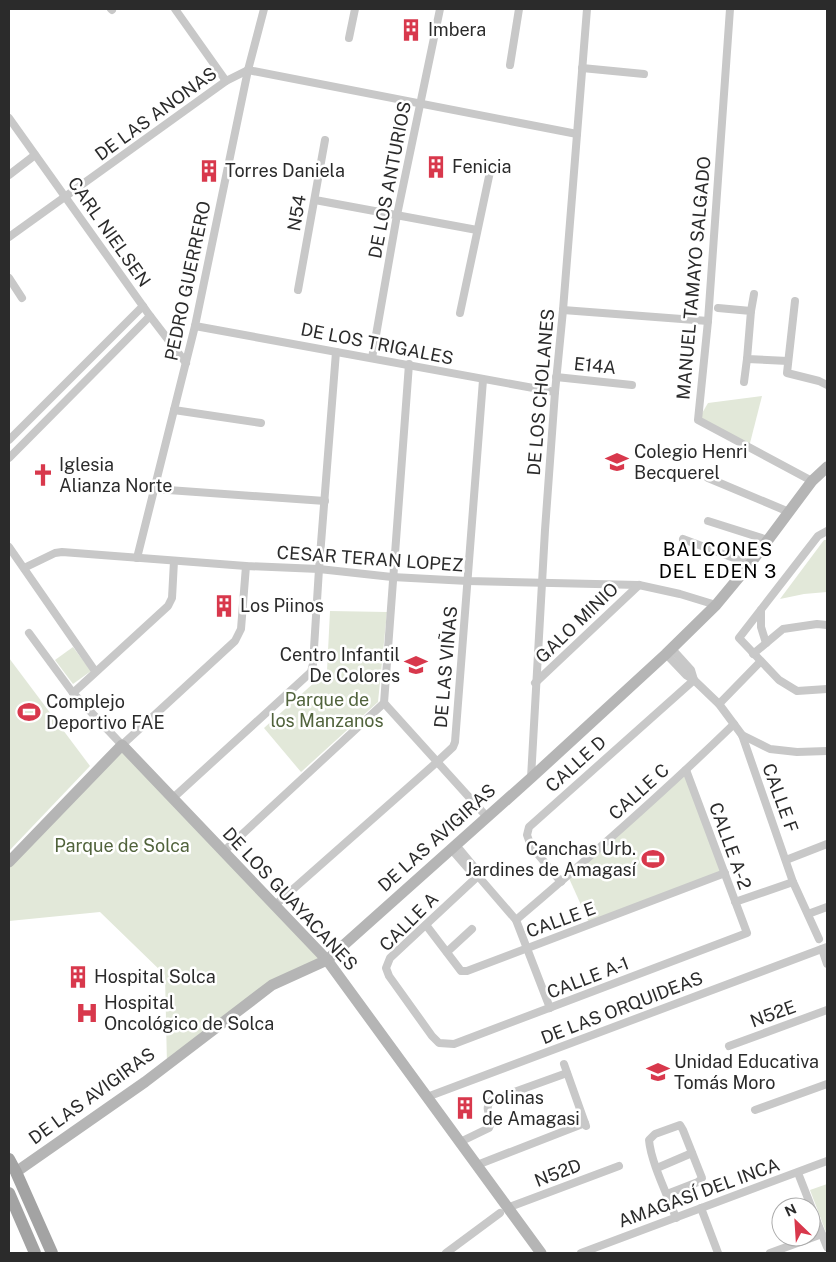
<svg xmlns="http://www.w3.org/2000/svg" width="836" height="1262" viewBox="0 0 836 1262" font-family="'Public Sans',sans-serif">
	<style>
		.green { fill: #e2e8d9 }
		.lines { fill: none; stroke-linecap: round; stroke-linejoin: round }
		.street { stroke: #c8c8c8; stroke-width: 8 }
		.secondary { stroke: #b5b5b5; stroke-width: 11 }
		.primary { stroke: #a3a3a3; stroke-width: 12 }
		.labels { text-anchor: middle; stroke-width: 5; stroke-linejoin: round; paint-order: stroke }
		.poi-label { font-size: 18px; fill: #2b2b2b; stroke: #fff; text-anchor: start }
		.street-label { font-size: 18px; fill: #2b2b2b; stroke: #fff }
		.park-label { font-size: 18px; fill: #51633c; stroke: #fff }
		.neighbourhood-label { font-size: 19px; letter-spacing: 1px; fill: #000; stroke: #fff }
	</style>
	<rect width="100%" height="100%" fill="#fff"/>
	<g class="green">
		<polygon points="762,396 749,447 698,420 708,403"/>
		<polygon points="824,540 827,540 827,592 804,594 780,599"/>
		<polygon points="330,611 387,612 378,702 301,772 264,728 327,671"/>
		<polygon points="73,647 91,671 73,684 55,660"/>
		<polygon points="9,658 90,766 9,851"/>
		<polygon points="122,745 327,960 272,985 167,1065 165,975 100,912 9,921 9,862"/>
		<polygon points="686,770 725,873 590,925 568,876"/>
		<polygon points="827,1184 827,1235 810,1190"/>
	</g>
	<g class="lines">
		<g class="street">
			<polyline points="111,9 112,10"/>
			<polyline points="175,9 226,81"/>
			<polyline points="730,9 708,321 698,420 812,481"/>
			<polyline points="349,38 355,9"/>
			<polyline points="510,65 519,9"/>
			<polyline points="582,68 644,74"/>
			<polyline points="248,70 577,134"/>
			<polyline points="9,118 150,316 186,363"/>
			<polyline points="9,175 35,155"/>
			<polyline points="315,200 477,230"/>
			<polyline points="9,237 226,81 248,70"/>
			<polyline points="9,278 22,298"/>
			<polyline points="298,290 325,140"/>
			<polyline points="795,301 787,373 819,381 827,385"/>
			<polyline points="718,308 751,311 747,359 788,361"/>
			<polyline points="563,310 708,321"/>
			<polyline points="751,311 754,294"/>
			<polyline points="460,313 491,167"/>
			<polyline points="195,326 555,392"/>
			<polyline points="372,358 397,215 440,9"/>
			<polyline points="556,377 632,385"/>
			<polyline points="744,382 747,359"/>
			<polyline points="174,410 261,423"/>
			<polyline points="9,440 143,306"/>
			<polyline points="9,458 150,316"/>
			<polyline points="708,478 789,512"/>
			<polyline points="154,489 325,501"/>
			<polyline points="708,521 768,540"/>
			<polyline points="827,531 818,536 739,638 779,680 797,691 827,689"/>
			<polyline points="683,539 750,564"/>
			<polyline points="9,547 95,671"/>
			<polyline points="137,558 195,326 248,70 264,9"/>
			<polyline points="24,568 55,553 62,552 246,566 319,569 392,577 468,581 639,585 680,594 716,605"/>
			<polyline points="761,610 761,627 766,643"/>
			<polyline points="29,633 73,693 122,745 235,641 241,629 246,566"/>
			<polyline points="672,649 691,670 694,680"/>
			<polyline points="666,654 686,675 694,680 719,704 742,735 793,882 819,939"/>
			<polyline points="753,654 783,629 817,624 827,625"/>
			<polyline points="535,683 639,585"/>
			<polyline points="73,693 168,606 172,598 174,561"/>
			<polyline points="384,703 487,817"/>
			<polyline points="719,704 760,662"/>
			<polyline points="742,735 770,749 797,752 827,751"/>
			<polyline points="531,778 545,530 555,392 563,310 587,9"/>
			<polyline points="173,798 311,672 313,664 319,569 336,352"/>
			<polyline points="456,845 475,868 478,876"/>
			<polyline points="451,849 471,872 478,876 516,920 550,1008"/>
			<polyline points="223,852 384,703 409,364"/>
			<polyline points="786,860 827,844"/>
			<polyline points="478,876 390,958 386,968 389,976 432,1036 439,1043 454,1044 747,933 686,770"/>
			<polyline points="561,882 531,846 527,835 529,827 694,680"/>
			<polyline points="735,902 793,882"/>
			<polyline points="274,906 437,762 453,747 455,742 483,380"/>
			<polyline points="808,914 827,907"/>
			<path d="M 516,920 C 590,857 664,792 734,724"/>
			<polyline points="426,925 461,971 467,971 725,873"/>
			<polyline points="822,949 827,964"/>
			<polyline points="447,952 472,929"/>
			<polyline points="729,1046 827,1010"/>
			<polyline points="564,1064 586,1126"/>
			<polyline points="427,1097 827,947"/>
			<polyline points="755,1110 827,1084"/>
			<path d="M 460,1142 L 489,1128 L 492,1121 C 489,1113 484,1107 492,1100 L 567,1073"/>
			<polyline points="477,1165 585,1123"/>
			<polyline points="657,1168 692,1153"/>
			<polyline points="798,1173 827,1247"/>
			<path d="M 667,1194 L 698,1182 L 702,1178 L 683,1130 L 680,1125 L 655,1134 L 649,1140 C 651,1163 668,1196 676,1218"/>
			<polyline points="507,1208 619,1166"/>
			<polyline points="701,1208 718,1253"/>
			<polyline points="446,1253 500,1213"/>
			<polyline points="581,1253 827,1161"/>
			<polyline points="770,1253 822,1234"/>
		</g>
		<g class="secondary">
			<polyline points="9,862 122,745 327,960 541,1253"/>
			<polyline points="16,1172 145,1082 272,985 327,960 531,778 666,654 716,605 750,564 812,481 827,467"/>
		</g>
		<g class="primary">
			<polyline points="9,1159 16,1172 52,1253"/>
			<polyline points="9,1193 35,1253"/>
		</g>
	</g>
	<defs>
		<symbol id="building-bare" viewBox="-9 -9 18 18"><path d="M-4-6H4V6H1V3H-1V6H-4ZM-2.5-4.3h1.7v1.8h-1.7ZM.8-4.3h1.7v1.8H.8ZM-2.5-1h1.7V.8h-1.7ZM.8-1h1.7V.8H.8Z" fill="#d8384c" stroke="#fff" stroke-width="2.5" paint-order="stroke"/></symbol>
		<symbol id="school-bare" viewBox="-9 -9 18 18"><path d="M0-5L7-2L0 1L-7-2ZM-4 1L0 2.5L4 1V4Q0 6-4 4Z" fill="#d8384c" stroke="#fff" stroke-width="2.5" paint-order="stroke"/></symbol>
		<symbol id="church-bare" viewBox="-9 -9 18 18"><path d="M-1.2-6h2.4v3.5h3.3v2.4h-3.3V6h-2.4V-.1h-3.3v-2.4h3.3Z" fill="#d8384c" stroke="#fff" stroke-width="2.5" paint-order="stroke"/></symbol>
		<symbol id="stadium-bare" viewBox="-9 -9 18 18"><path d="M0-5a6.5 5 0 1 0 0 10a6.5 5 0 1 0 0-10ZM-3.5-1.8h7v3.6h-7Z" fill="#d8384c" stroke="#fff" stroke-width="2.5" paint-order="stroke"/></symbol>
		<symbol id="hospital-bare" viewBox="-9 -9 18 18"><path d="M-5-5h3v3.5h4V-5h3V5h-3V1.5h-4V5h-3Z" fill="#d8384c" stroke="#fff" stroke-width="2.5" paint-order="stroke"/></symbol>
	</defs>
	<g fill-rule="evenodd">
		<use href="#building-bare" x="395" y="14" width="32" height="32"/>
		<use href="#building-bare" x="420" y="151" width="32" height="32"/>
		<use href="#building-bare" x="193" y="155" width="32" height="32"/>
		<use href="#school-bare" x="601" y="446" width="32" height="32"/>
		<use href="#church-bare" x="27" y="459" width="32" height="32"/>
		<use href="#building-bare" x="208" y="590" width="32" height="32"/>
		<use href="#school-bare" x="400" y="649" width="32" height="32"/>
		<use href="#stadium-bare" x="13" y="696" width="32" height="32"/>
		<use href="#stadium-bare" x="637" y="843" width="32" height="32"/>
		<use href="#building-bare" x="62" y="961" width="32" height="32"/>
		<use href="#hospital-bare" x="71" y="997" width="32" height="32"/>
		<use href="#school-bare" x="642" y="1056" width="32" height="32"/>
		<use href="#building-bare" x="449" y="1092" width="32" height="32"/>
	</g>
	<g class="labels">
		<g class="poi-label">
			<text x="428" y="36">Imbera</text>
			<text x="452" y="173">Fenicia</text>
			<text x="225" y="177">Torres Daniela</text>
			<text x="634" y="458">Colegio Henri<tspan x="634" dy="21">Becquerel</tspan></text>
			<text x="59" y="471">Iglesia<tspan x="59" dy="21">Alianza Norte</tspan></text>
			<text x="240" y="612">Los Piinos</text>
			<text x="400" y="661" text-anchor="end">Centro Infantil<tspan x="400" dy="21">De Colores</tspan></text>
			<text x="46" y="708">Complejo<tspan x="46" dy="21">Deportivo FAE</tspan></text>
			<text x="636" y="855" text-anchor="end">Canchas Urb.<tspan x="636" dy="21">Jardines de Amagasí</tspan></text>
			<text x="94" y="983">Hospital Solca</text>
			<text x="104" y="1009">Hospital<tspan x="104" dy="21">Oncológico de Solca</tspan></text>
			<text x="674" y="1068">Unidad Educativa<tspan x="674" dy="21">Tomás Moro</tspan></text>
			<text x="482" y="1104">Colinas<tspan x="482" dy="21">de Amagasi</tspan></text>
		</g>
		<g class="street-label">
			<text transform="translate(156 114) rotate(-36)" y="6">DE LAS ANONAS</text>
			<text transform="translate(390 180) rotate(-79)" y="6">DE LOS ANTURIOS</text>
			<text transform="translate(297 213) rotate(-80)" y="6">N54</text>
			<text transform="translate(109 232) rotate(55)" y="6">CARL NIELSEN</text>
			<text transform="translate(694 278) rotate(-85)" y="6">MANUEL TAMAYO SALGADO</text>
			<text transform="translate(188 281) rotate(-78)" y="6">PEDRO GUERRERO</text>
			<text transform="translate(377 344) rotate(11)" y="6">DE LOS TRIGALES</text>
			<text transform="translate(595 366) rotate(6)" y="6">E14A</text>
			<text transform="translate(541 392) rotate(-85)" y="6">DE LOS CHOLANES</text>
			<text transform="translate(370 559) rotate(4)" y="6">CESAR TERAN LOPEZ</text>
			<text transform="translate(577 623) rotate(-44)" y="6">GALO MINIO</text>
			<text transform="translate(446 667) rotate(-85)" y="6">DE LAS VIÑAS</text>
			<text transform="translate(576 764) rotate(-42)" y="6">CALLE D</text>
			<text transform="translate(639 792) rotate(-42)" y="6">CALLE C</text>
			<text transform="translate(780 798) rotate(70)" y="6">CALLE F</text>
			<text transform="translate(437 838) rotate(-42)" y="6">DE LAS AVIGIRAS</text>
			<text transform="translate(730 846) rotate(70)" y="6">CALLE A-2</text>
			<text transform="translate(290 899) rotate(47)" y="6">DE LOS GUAYACANES</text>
			<text transform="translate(561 920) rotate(-20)" y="6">CALLE E</text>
			<text transform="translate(409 922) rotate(-45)" y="6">CALLE A</text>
			<text transform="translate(588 978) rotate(-21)" y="6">CALLE A-1</text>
			<text transform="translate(622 1008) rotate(-21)" y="6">DE LAS ORQUIDEAS</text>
			<text transform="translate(773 1014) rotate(-20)" y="6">N52E</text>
			<text transform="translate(92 1096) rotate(-36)" y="6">DE LAS AVIGIRAS</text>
			<text transform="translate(558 1173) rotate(-21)" y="6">N52D</text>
			<text transform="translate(699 1193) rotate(-20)" y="6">AMAGASÍ DEL INCA</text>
		</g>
		<g class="park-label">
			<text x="327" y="706">Parque de<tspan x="327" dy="21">los Manzanos</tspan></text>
			<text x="122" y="852">Parque de Solca</text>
		</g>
		<g class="neighbourhood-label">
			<text x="718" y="556">BALCONES<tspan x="718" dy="22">DEL EDEN 3</tspan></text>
		</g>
	</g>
	<rect width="836" height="1262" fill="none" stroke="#2b2b2b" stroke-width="20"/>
	<g transform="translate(796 1222) rotate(335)"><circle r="24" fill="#ffffff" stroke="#aaaaaa"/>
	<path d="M0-4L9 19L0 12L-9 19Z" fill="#d8384c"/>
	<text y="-8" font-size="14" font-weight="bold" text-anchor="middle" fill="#2b2b2b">N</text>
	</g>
</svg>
